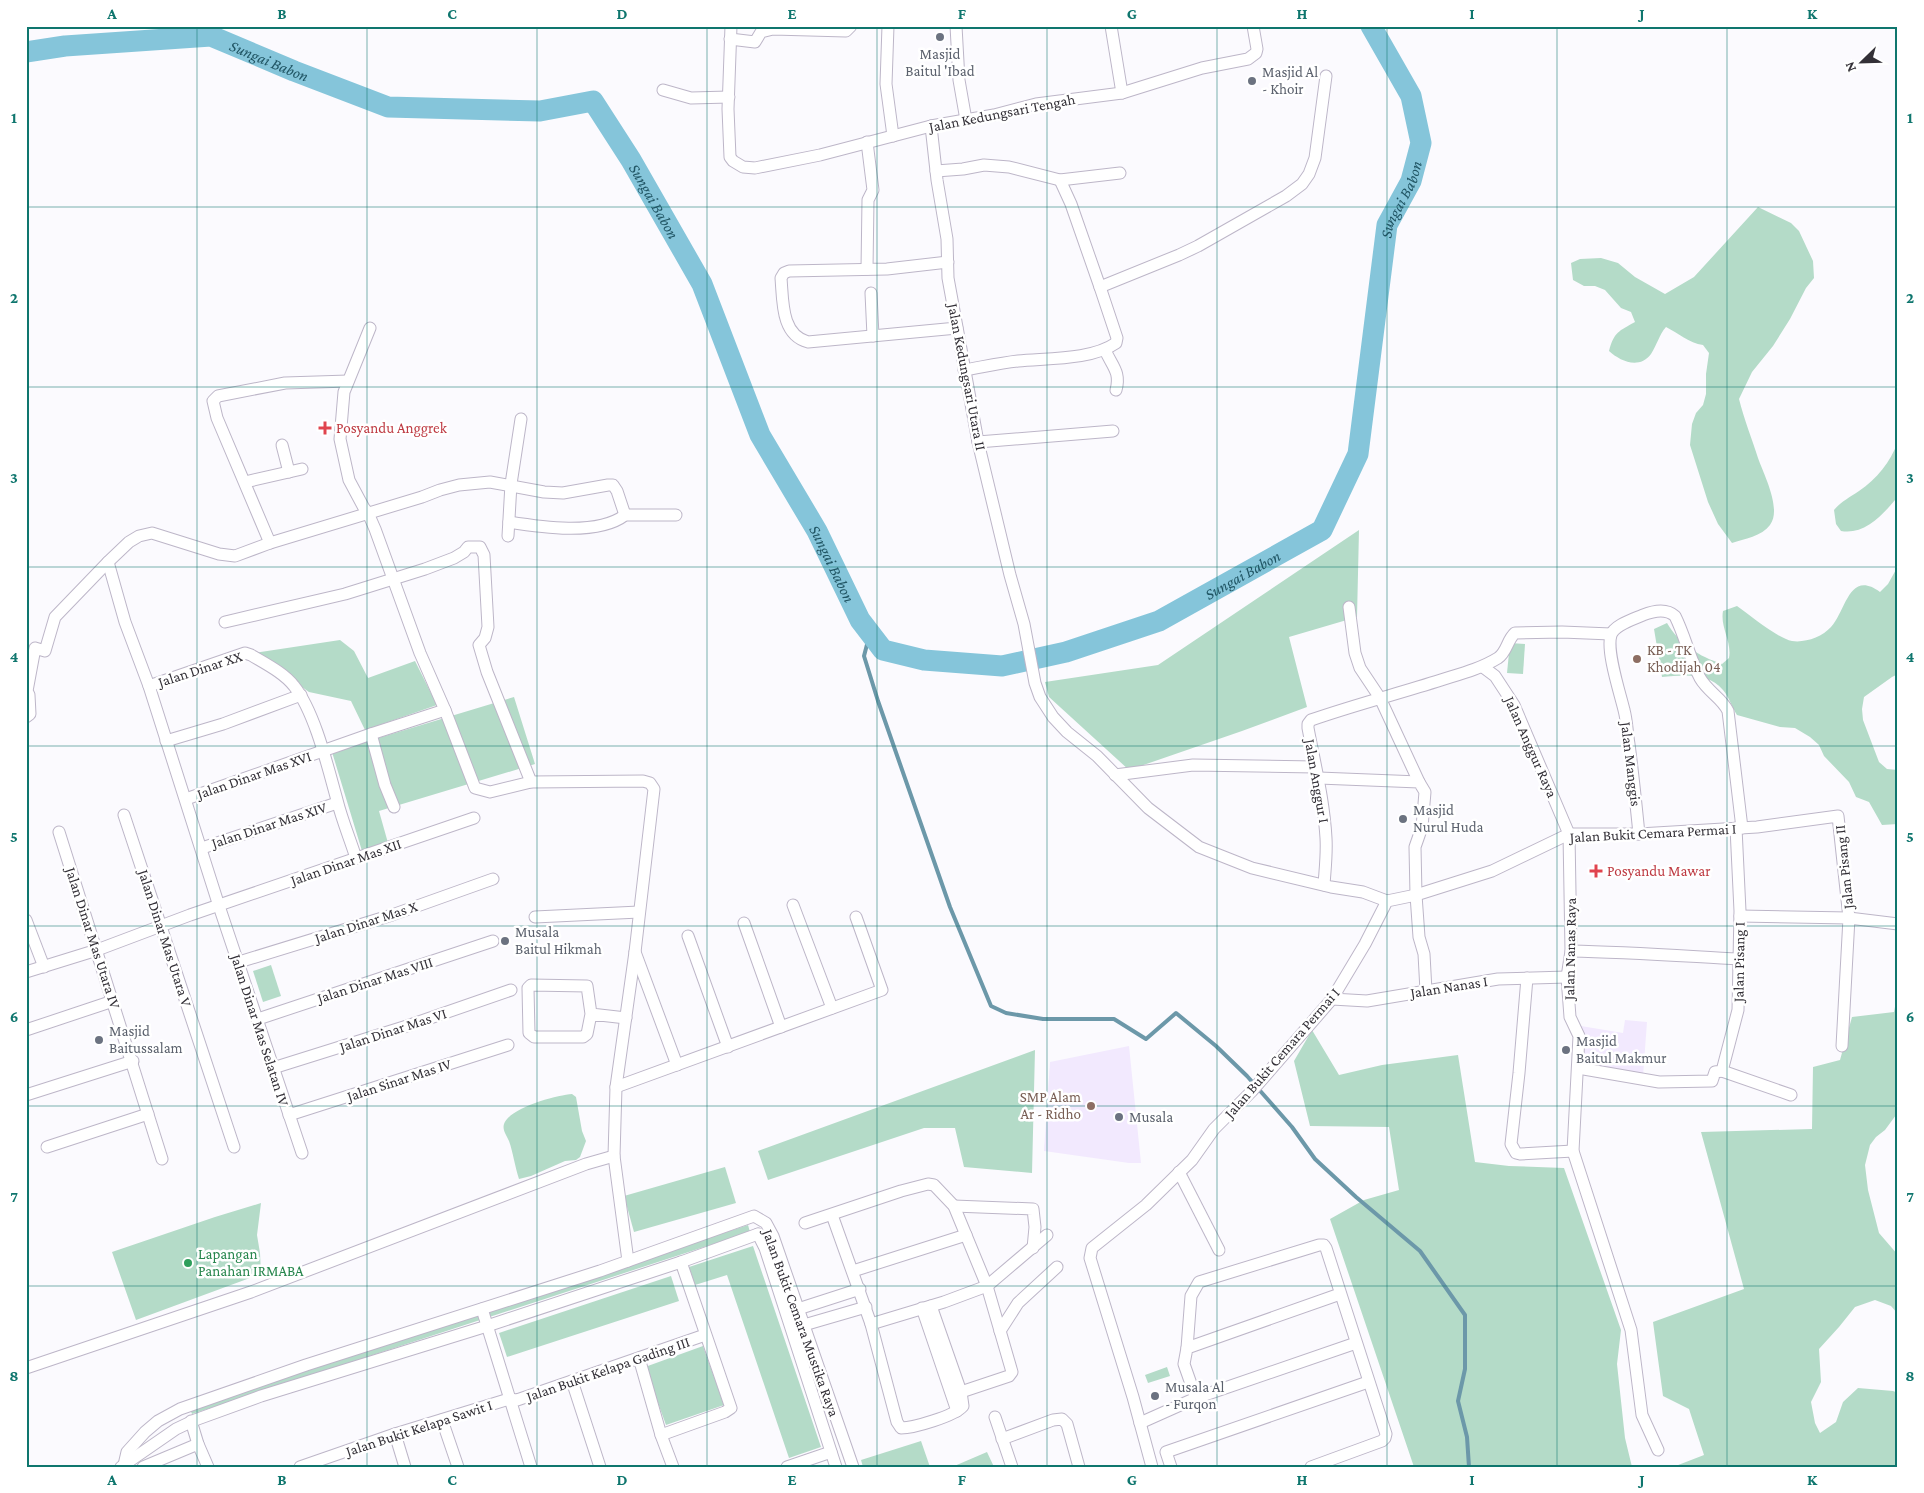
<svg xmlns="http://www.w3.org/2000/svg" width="1924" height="1493" viewBox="0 0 1924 1493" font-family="'Crimson Pro',serif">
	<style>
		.built { fill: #f2e9fe }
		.green { fill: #b4dbc8 }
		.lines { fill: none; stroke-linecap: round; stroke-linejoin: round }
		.stream { stroke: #6c98a9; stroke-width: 4 }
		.river { stroke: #85c5da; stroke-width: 21 }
		.street-casing { stroke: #bdb6c8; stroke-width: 13 }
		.street { stroke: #fff; stroke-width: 11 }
		.grid { fill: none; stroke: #0f766e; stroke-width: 1; stroke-opacity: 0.55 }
		.worship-dot { fill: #6b7280; stroke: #fff; stroke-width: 2 }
		.health-dot { fill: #e0444e; stroke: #fff; stroke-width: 2 }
		.education-dot { fill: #8d6e63; stroke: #fff; stroke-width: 2 }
		.leisure-dot { fill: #2e9e5b; stroke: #fff; stroke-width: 2 }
		.labels { text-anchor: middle; stroke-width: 5; stroke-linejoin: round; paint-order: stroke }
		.worship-label { font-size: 15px; fill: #5b616d; stroke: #fff; text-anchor: start }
		.street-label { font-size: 15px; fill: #333037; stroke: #fff }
		.health-label { font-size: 15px; fill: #be3a42; stroke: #fff; text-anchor: start }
		.education-label { font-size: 15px; fill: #785e54; stroke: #fff; text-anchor: start }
		.leisure-label { font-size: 15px; fill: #27864d; stroke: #fff; text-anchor: start }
		.water-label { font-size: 16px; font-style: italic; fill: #215665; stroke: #fff }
		.neatline { fill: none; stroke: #0f766e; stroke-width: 2 }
		.grid-label { font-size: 16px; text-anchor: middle; font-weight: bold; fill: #0f766e }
	</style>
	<rect width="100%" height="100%" fill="#fbfafe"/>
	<g class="built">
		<polygon points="1625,1020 1647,1022 1643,1076 1579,1067 1581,1026 1623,1033"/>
		<polygon points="1129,1046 1141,1163 1129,1163 1044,1151 1050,1062"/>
	</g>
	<g class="green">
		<path d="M 1758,207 L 1791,223 L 1799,231 L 1813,261 L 1814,278 L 1806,288 L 1790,319 L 1773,346 L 1752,372 L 1739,399 C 1744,419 1752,439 1758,458 C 1764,475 1782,509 1770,525 C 1762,536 1744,539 1732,543 L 1718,524 L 1708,502 L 1690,445 L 1692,424 L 1696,413 L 1703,405 L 1706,394 L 1706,374 L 1709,353 L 1703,345 C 1689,343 1678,333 1666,327 C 1659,335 1657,345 1651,354 C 1639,370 1620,361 1609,351 C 1614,332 1619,331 1635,322 L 1631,312 L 1621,308 L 1605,290 L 1595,286 L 1584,286 L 1573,280 L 1571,263 L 1580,259 L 1601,258 L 1618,263 L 1635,277 L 1665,294 L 1694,277 Z"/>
		<path d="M 1898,442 L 1898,499 L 1895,500 C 1881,517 1863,535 1841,531 L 1836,524 L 1834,510 C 1842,501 1850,497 1859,491 C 1877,479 1890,462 1898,442 Z"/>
		<polygon points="1359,530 1357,617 1289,637 1307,707 1242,731 1129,770 1049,697 1045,682 1158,665"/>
		<path d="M 1898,566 L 1898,674 L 1892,677 L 1864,697 L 1862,709 L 1863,720 L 1879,762 L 1887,769 L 1898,770 L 1898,824 L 1882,825 L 1869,802 L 1856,797 L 1849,782 L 1824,756 L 1819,745 L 1810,737 L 1795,728 L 1780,727 L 1737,715 C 1732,707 1729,697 1723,690 C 1708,672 1683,675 1662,677 L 1654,629 L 1667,623 C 1680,645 1699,656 1722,664 L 1729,658 C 1732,641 1720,628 1723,611 L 1737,606 C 1750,615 1777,638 1792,641 C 1805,643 1822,637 1831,627 C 1846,611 1849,569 1880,592 L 1888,584 Z"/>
		<polygon points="340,640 354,651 368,678 415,661 437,705 365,730 351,701 309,692 254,653"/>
		<polygon points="1510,643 1525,644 1523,674 1507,673"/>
		<polygon points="514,697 535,764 379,811 388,843 362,851 332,752"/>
		<polygon points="271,965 281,996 263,1002 253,971"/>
		<polygon points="1898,991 1898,1106 1896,1115 1885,1130 1876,1137 1870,1145 1865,1165 1868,1190 1879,1233 1898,1255 1898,1324 1898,1314 1891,1306 1875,1300 1855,1307 1839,1327 1819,1349 1821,1382 1811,1402 1815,1423 1820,1433 1836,1422 1843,1402 1858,1388 1893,1391 1898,1393 1898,1467 1673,1467 1704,1455 1689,1409 1663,1396 1653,1322 1744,1289 1701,1132 1812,1129 1813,1067 1840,1060 1852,1017 1894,1012"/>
		<polygon points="1312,1030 1339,1075 1382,1065 1458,1055 1475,1162 1509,1166 1564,1168 1621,1330 1617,1364 1625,1438 1632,1467 1414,1467 1330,1219 1364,1200 1399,1190 1389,1127 1310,1126 1294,1061"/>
		<polygon points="1035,1050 1032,1173 964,1167 955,1128 924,1128 768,1180 758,1151"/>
		<path d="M 572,1094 L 576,1097 L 582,1131 L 586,1141 L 580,1157 L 576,1160 L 565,1161 L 531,1176 L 519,1179 C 515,1167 513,1152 509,1141 C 507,1136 502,1130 504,1124 C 509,1108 557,1095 572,1094 Z"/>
		<polygon points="725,1167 736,1203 634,1232 624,1196"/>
		<polygon points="261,1203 257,1235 260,1253 261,1274 136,1320 112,1252 215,1217"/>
		<polygon points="748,1225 750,1232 192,1414 190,1409"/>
		<polygon points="753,1246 821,1447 789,1458 727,1275 695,1285 689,1267"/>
		<polygon points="671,1276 679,1301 507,1357 499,1333"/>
		<polygon points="703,1346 724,1405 666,1425 645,1367"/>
		<polygon points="1167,1367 1170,1376 1148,1383 1145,1375"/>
		<polygon points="921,1441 930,1467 863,1467 861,1460"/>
		<polygon points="987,1452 994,1467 952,1467"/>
	</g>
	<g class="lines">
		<polyline class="stream" points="870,633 864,656 878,701 950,907 991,1006 1006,1013 1043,1019 1114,1019 1146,1039 1176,1013 1216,1046 1247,1076 1292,1127 1315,1159 1356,1197 1420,1251 1465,1315 1465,1369 1458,1401 1467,1437 1469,1467"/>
		<path class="river" id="s1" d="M 26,52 L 65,46 L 211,36 L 294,71 L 388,107 L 540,111 L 593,101 L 631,160 L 702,284 L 760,435 L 817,531 L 860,620 L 883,650 L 924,660 L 1002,666 L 1066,652 L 1159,621 L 1322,530 L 1358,454 L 1387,225 L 1411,181 L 1421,143 L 1411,96 L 1371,26"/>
		<defs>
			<g id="street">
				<polyline points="731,26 728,109 730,157 733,161 743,167 755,168 820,155 931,126 994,115 1036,104 1122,93 1202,68 1248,59 1256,53 1257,49 1253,26"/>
				<polyline points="888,26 886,84 893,136"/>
				<polyline points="956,26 959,80 966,120"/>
				<polyline points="1111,26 1122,93"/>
				<polyline points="730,39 755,42 761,32 773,29 846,31 851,26"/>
				<polyline points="663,90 691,98 729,97"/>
				<polyline points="931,126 937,180 947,239 948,278 978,442 1010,575 1024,624 1035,683 1040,697 1053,717 1067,732 1097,756 1148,808 1199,847 1252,868 1331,887 1363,892 1387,901"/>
				<polyline points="867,142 873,190 868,200 867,269"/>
				<polyline points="936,171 963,169 984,165 1009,167 1060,180 1120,173"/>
				<polyline points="1060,180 1071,204 1100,287 1179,255 1198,246 1286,196 1302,184 1309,174 1315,158 1326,76"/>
				<path d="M 948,262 L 887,269 L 789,271 L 784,273 L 781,278 C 783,301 781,335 808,342 L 957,328"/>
				<polyline points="871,293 873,336"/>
				<polyline points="370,328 344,392 340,439 349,480 364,508 368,513 375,529 420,653 445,710 475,788 490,792 531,782 643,781 650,783 654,789 635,952 616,1087 614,1156 628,1261"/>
				<path d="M 1105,350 C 1112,366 1121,372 1116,390"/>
				<path d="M 964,370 C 982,367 1000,363 1018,361 C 1047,358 1092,360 1116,343 L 1117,338 L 1100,287"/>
				<polyline points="978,442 1113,431"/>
				<polyline points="282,445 289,472"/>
				<polyline points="245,482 302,469"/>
				<path d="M 509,522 C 540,527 598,536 625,515 L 676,515"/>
				<polyline points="508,536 511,484 521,419"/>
				<polyline points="270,543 217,418 213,401 218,396 285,383 348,381"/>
				<polyline points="108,562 125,622 149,686 219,906 302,1153"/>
				<polyline points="1349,607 1355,653 1360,668 1380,698 1419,782"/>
				<polyline points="225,622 345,594 425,569 454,558 464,552 468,547 480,547 484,555 488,627 485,638 479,645 487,672 531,782"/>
				<polyline points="1483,667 1495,676 1514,705 1569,834 1571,951 1567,977 1570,1017 1579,1036 1573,1151 1631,1330 1642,1415 1658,1450"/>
				<path d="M 149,686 L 245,653 L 251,655 C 266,664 284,673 294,686 C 315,712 328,768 337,800 C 342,820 350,839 356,858"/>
				<polyline points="26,717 30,714 29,695 27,691 35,648 45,651 55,617 108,562 129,542 139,536 152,533 219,554 235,556 270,543 422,497 440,490 459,485 490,482 544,492 563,493 608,485 613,485 617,491 625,515"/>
				<polyline points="371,734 385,785 394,807"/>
				<polyline points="166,741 223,724 301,695"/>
				<polyline points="1115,775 1193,765 1315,767"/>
				<polyline points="1319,778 1419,782 1425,792 1422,827 1415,847 1416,895 1419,937 1424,954 1426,991"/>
				<polyline points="186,799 371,734 445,710"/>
				<polyline points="124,815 234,1147"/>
				<polyline points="59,832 162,1159"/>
				<path d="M 1639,834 C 1636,804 1633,774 1629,744 C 1627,732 1627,721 1624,710 C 1620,693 1606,651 1611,635 C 1614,625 1634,619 1643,615 C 1653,611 1666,608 1675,616 C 1685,636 1690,659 1700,678 C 1708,692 1722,698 1728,711 L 1742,828"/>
				<polyline points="202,848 337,803"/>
				<path d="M 1324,885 C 1325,870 1327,854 1326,838 C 1324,801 1315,765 1308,728 L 1308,724 L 1311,720 C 1354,705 1397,694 1441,680 C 1460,674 1480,669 1498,658 C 1507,652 1507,640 1515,633 L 1562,632 L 1611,634"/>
				<polyline points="793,905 832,1008"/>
				<polyline points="1740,916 1849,918 1898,924"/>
				<polyline points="535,917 639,912"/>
				<polyline points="26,920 44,967"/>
				<polyline points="744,923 781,1027"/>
				<polyline points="688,936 728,1047"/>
				<path d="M 1571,951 C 1627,952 1683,956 1739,959"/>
				<polyline points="635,952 677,1065"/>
				<polyline points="239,962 392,915 493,879"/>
				<polyline points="26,972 97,950 190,915 474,818"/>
				<polyline points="1527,978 1519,1073 1511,1144 1516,1153 1520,1154 1573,1151"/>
				<polyline points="1332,999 1367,1001 1498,979 1567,977"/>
				<polyline points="591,1014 587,1034 583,1037 534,1037 529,1033 528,988 531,985 587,986 591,1014 626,1018"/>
				<polyline points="258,1019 493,941"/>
				<polyline points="26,1030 113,1001"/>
				<polyline points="273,1068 407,1026 511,990"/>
				<polyline points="1578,1068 1659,1082 1712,1081 1715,1072 1722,1071 1738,1010 1740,911 1736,828"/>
				<polyline points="1722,1071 1791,1095"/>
				<polyline points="616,1087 882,990 856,917"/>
				<polyline points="26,1095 133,1061"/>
				<polyline points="289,1115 508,1045"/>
				<polyline points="47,1147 148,1114"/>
				<polyline points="1179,1172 1219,1250"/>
				<polyline points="954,1206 1033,1209 1035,1227 1033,1248"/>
				<path d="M 832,1215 L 871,1324 L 897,1422 L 901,1428 C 913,1428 955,1416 963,1406 L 961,1392 L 931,1306"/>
				<polyline points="805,1223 901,1191 928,1184 934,1185 954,1206 987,1286 1012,1372 1009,1376 961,1392"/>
				<polyline points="758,1234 765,1248 836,1467"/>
				<polyline points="853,1271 966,1235"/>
				<polyline points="922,1308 957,1411"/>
				<polyline points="482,1309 531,1467"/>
				<polyline points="798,1309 860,1289"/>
				<polyline points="871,1324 944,1302 987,1286 1047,1235"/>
				<polyline points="804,1325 866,1307"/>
				<polyline points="1000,1331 1018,1303 1057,1267"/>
				<polyline points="1187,1348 1191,1296 1199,1282 1319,1245 1324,1245 1326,1248 1386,1434 1385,1438 1382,1441 1311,1467"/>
				<polyline points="639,1358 661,1435 673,1467"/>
				<polyline points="26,1368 251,1292 586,1164 614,1156"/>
				<polyline points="572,1381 600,1467"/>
				<polyline points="1196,1398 1184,1364 1187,1348 1340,1294"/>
				<polyline points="995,1417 1012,1467"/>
				<polyline points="442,1420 458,1467"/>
				<polyline points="191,1421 198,1444"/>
				<polyline points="1140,1423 1196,1398 1356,1343"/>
				<polyline points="395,1434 405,1467"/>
				<polyline points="661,1435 725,1412 731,1408 681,1262"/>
				<polyline points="1002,1439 1053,1420 1062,1419 1067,1424 1079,1467"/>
				<polyline points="124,1465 127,1452 145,1432 158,1421 180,1409 306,1365 600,1271 754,1216 766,1223 773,1236 853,1467"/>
				<polyline points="121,1467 176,1429 195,1420 261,1396 487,1326 681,1262 758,1234"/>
				<polyline points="143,1467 198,1444 208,1467"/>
				<polyline points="300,1467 395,1434 509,1399 517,1400 705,1335"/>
				<polyline points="787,1467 831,1452"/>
				<polyline points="1152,1467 1133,1397 1090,1258 1092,1248 1146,1205 1192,1160 1214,1129 1252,1091 1332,999 1365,944 1387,901 1416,895 1492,871 1569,834 1639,834 1757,827 1838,816 1849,918 1842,1046"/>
				<polyline points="1171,1467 1166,1452 1368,1382"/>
			</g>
		</defs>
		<use href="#street" class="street-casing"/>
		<use href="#street" class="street"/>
	</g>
	<path class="grid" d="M 197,26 L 197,1467M 367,26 L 367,1467M 537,26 L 537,1467M 707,26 L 707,1467M 877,26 L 877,1467M 1047,26 L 1047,1467M 1217,26 L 1217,1467M 1387,26 L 1387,1467M 1557,26 L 1557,1467M 1727,26 L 1727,1467M 26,207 L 1898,207M 26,387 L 1898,387M 26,567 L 1898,567M 26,746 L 1898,746M 26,926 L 1898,926M 26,1106 L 1898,1106M 26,1286 L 1898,1286"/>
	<g class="worship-dot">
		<circle cx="940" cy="37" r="5"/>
		<circle cx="1252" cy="81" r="5"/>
		<circle cx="1403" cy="819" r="5"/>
		<circle cx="505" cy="941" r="5"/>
		<circle cx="99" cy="1040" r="5"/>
		<circle cx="1566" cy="1050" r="5"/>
		<circle cx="1119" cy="1117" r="5"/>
		<circle cx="1155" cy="1396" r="5"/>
	</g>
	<g class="health-dot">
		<path d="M322.5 420.5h5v5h5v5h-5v5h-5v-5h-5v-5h5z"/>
		<path d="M1593.5 863.5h5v5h5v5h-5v5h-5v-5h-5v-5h5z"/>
	</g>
	<g class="education-dot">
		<circle cx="1637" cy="659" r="5"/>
		<circle cx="1091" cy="1106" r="5"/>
	</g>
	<circle class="leisure-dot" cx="188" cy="1263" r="5"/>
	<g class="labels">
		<g class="worship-label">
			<text x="940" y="59" text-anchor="middle">Masjid<tspan x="940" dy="17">Baitul 'Ibad</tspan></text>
			<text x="1262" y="77">Masjid Al<tspan x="1262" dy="17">- Khoir</tspan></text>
			<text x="1413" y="815">Masjid<tspan x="1413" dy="17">Nurul Huda</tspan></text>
			<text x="515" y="937">Musala<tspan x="515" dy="17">Baitul Hikmah</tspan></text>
			<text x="109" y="1036">Masjid<tspan x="109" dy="17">Baitussalam</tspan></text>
			<text x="1576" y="1046">Masjid<tspan x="1576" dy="17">Baitul Makmur</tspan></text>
			<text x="1129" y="1122">Musala</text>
			<text x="1165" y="1392">Musala Al<tspan x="1165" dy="17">- Furqon</tspan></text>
		</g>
		<g class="street-label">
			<text transform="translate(1002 113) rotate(-11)" y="5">Jalan Kedungsari Tengah</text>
			<text transform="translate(967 377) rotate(79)" y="5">Jalan Kedungsari Utara II</text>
			<text transform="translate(200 669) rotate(-18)" y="5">Jalan Dinar XX</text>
			<text transform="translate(1531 747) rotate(66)" y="5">Jalan Anggur Raya</text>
			<text transform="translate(1631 764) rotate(83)" y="5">Jalan Manggis</text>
			<text transform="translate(254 775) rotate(-19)" y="5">Jalan Dinar Mas XVI</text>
			<text transform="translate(1317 781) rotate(80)" y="5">Jalan Anggur I</text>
			<text transform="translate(269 825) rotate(-18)" y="5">Jalan Dinar Mas XIV</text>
			<text transform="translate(1653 833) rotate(-3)" y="5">Jalan Bukit Cemara Permai I</text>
			<text transform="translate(346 862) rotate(-19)" y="5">Jalan Dinar Mas XII</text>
			<text transform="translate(1844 867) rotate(-96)" y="5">Jalan Pisang II</text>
			<text transform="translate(366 922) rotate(-18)" y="5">Jalan Dinar Mas X</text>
			<text transform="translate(93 938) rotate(72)" y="5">Jalan Dinar Mas Utara IV</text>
			<text transform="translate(165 938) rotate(72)" y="5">Jalan Dinar Mas Utara V</text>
			<text transform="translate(1570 949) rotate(-89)" y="5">Jalan Nanas Raya</text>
			<text transform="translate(1739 962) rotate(-89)" y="5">Jalan Pisang I</text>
			<text transform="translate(375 980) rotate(-18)" y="5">Jalan Dinar Mas VIII</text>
			<text transform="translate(1449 987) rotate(-9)" y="5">Jalan Nanas I</text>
			<text transform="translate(260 1030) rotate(72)" y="5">Jalan Dinar Mas Selatan IV</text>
			<text transform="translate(393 1030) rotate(-18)" y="5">Jalan Dinar Mas VI</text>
			<text transform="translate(1282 1053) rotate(-49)" y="5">Jalan Bukit Cemara Permai I</text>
			<text transform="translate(399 1080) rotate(-18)" y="5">Jalan Sinar Mas IV</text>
			<text transform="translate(801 1323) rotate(70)" y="5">Jalan Bukit Cemara Mustika Raya</text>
			<text transform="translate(608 1369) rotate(-19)" y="5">Jalan Bukit Kelapa Gading III</text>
			<text transform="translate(419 1428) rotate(-18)" y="5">Jalan Bukit Kelapa Sawit I</text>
		</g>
		<g class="health-label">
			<text x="336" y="433">Posyandu Anggrek</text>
			<text x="1607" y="876">Posyandu Mawar</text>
		</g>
		<g class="education-label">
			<text x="1647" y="655">KB - TK<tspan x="1647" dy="17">Khodijah 04</tspan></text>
			<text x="1081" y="1102" text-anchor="end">SMP Alam<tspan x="1081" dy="17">Ar - Ridho</tspan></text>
		</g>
		<g class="leisure-label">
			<text x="198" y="1259">Lapangan<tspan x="198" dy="17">Panahan IRMABA</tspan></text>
		</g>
		<g class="water-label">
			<text dy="6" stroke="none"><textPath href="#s1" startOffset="249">Sungai Babon</textPath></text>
			<text dy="6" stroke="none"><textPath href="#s1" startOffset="2020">Sungai Babon</textPath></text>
			<text dy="6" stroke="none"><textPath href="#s1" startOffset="700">Sungai Babon</textPath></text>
			<text dy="6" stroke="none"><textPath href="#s1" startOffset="1105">Sungai Babon</textPath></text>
			<text dy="6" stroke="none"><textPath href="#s1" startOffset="1585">Sungai Babon</textPath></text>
		</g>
	</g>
	<rect width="1924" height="1493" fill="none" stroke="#ffffff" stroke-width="55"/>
	<g transform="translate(1862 62) rotate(247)" stroke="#ffffff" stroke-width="4" paint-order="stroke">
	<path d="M0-4L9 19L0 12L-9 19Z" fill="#333037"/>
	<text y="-8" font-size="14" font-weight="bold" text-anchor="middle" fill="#333037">N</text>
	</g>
	<rect x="28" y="28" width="1868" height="1438" class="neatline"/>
	<g class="grid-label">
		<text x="112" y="19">A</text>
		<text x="282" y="19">B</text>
		<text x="452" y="19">C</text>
		<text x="622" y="19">D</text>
		<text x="792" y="19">E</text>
		<text x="962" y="19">F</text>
		<text x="1132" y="19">G</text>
		<text x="1302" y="19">H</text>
		<text x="1472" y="19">I</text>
		<text x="1642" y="19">J</text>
		<text x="1812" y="19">K</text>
		<text x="14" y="123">1</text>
		<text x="1910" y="123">1</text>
		<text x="14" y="303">2</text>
		<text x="1910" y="303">2</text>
		<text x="14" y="483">3</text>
		<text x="1910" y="483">3</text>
		<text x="14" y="662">4</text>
		<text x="1910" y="662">4</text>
		<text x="14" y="842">5</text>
		<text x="1910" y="842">5</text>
		<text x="14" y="1022">6</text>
		<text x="1910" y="1022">6</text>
		<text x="14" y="1202">7</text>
		<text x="1910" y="1202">7</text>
		<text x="14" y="1381">8</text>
		<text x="1910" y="1381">8</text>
		<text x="112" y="1485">A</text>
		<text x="282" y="1485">B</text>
		<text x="452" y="1485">C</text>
		<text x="622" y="1485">D</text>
		<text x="792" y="1485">E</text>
		<text x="962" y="1485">F</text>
		<text x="1132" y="1485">G</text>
		<text x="1302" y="1485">H</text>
		<text x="1472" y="1485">I</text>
		<text x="1642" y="1485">J</text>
		<text x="1812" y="1485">K</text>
	</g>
</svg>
